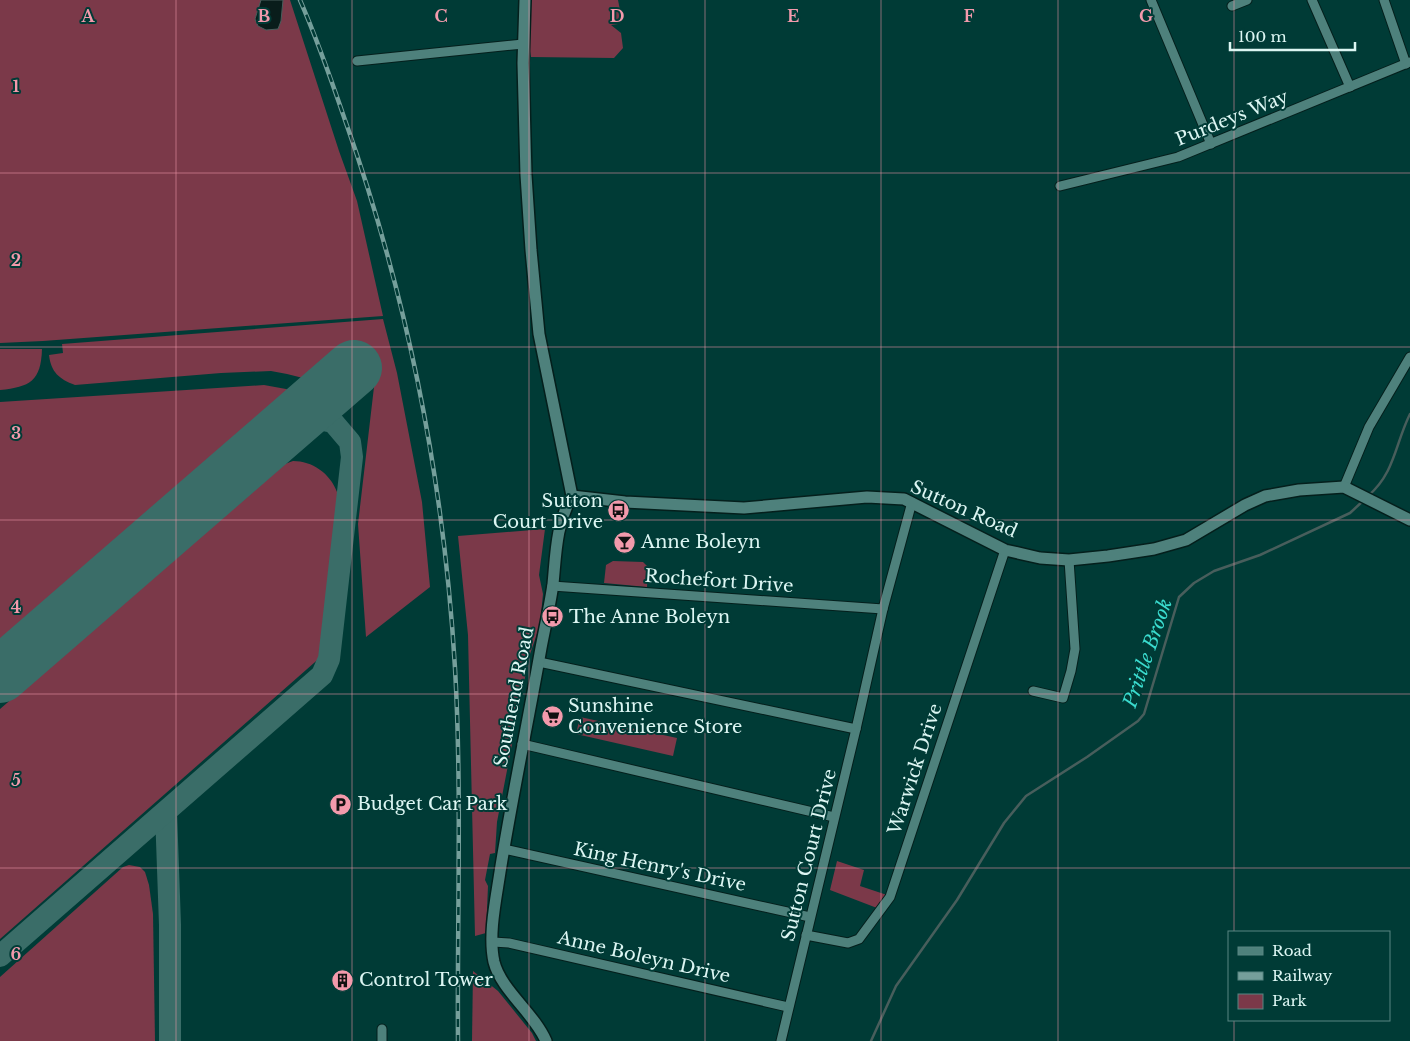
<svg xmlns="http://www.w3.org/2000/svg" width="1410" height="1041" viewBox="0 0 1410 1041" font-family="'Libre Baskerville',serif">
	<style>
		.green { fill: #7b3949 }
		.water { fill: #091d1b; stroke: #485e5c }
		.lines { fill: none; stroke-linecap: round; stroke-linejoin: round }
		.stream { stroke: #485e5c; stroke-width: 2.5 }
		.taxiway { stroke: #3a6d68; stroke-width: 22 }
		.runway { stroke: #3a6d68; stroke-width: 56 }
		.minor-casing { stroke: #041f1c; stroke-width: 11 }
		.tertiary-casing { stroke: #041f1c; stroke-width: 14 }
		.minor { stroke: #4e817c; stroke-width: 9 }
		.tertiary { stroke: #4e817c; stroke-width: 11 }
		.rail-casing { stroke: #759f9b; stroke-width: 4.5 }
		.rail { stroke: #003b36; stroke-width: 2.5; stroke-dasharray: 8; stroke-linecap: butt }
		.grid { fill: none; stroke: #f39aac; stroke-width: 1; stroke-opacity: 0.55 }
		.labels { text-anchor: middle; stroke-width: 4; stroke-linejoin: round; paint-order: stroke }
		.street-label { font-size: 18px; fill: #dcf6f3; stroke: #003b36 }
		.poi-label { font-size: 18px; fill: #dcf6f3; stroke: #003b36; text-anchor: start }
		.water-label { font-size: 19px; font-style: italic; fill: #3adbce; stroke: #003b36 }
		.grid-label { font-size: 16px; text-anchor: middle; font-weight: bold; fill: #f39aac; stroke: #003b36; stroke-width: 4; stroke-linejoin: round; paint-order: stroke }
	</style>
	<rect width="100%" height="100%" fill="#003b36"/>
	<g class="green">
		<polygon points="0,0 290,0 339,151 357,201 383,316 43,341 0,343"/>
		<polygon points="531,0 618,0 621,15 618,24 611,25 621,33 623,48 614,58 531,57 529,45"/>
		<path d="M 383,319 L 397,373 L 422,502 L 430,587 L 366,637 L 358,524 L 374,387 L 345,352 L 322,362 L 307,379 L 287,374 L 271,371 L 221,373 L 75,385 C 59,379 51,372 49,355 L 63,353 L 62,344 Z"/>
		<path d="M 0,349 L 42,349 C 41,381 30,387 0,390 Z"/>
		<polygon points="264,385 286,389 295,393 0,648 0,402"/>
		<path d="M 293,461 C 312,461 330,473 337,492 C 343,512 337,536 334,556 C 331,589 327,622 323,655 L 0,939 L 0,709 L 285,464 Z"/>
		<polygon points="545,529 539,575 543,594 540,625 529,657 497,822 495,853 490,854 485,880 488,886 486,933 475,936 468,635 458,536"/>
		<polygon points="613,561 643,562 648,567 647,587 604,583 606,565"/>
		<polygon points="580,717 677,738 673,756 576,734"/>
		<polygon points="837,861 864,870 860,886 887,895 877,908 830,890"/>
		<polygon points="129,865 140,867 145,872 149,885 153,914 155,1041 0,1041 0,977 123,867"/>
		<polygon points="473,971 498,991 532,1033 536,1041 472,1041"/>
	</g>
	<polygon class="water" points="261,0 283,0 281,21 278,29 266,30 258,26 255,19"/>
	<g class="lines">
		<g class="stream">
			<path d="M 1368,496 C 1395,473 1395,444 1410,414"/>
			<polyline points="871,1041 896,986 957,900 1004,823 1026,796 1087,757 1138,721 1144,714 1179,597 1194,583 1214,571 1260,555 1350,513 1364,500"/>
		</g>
		<g class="taxiway">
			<polyline points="166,812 170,925 170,1041"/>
			<polyline points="0,956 322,675 329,659 352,457 350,442 333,422 319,419 306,419 286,428"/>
		</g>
		<polyline class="runway" points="0,675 354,368"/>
		<defs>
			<g id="minor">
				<polyline points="1151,0 1211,144"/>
				<polyline points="1312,0 1350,87"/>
				<polyline points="1384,0 1406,64"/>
				<polyline points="1232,6 1247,0"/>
				<polyline points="357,61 523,44"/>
				<polyline points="1060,186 1178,157 1410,62"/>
				<polyline points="1344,487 1369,427 1410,357"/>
				<polyline points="552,586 883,609"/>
				<polyline points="539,662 856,729"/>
				<polyline points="1033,691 1063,698 1071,671 1075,649 1069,560"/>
				<polyline points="522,744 834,817"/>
				<polyline points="504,849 810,917"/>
				<polyline points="806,935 848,943 859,939 890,897 1005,550"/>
				<polyline points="493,942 509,943 788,1007"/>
				<polyline points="382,1029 382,1041"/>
				<polyline points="781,1041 856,729 883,609 912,502"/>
			</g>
			<g id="tertiary">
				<polyline points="525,0 523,63 526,175 531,250 539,334 572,496"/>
				<polyline points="572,496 625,502 744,508 867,497 904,499 1005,550 1040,558 1069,560 1108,556 1154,549 1186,540 1245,505 1265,496 1299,490 1344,487 1410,520"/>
				<path d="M 546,1041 C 534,1013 501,990 494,962 C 488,935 496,899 500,872 C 512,797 528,722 541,648 C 545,627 550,605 553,584 C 556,553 556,524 572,496"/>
			</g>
		</defs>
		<use href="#minor" class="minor-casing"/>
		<use href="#tertiary" class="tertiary-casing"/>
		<use href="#minor" class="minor"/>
		<use href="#tertiary" class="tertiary"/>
		<defs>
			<path id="rail" d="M 300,0 C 317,39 331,79 345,120 C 407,295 444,482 455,668 C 462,792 457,917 458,1041"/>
		</defs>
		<use href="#rail" class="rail-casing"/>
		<use href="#rail" class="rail"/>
	</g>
	<path class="grid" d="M 176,0 L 176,1041M 352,0 L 352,1041M 529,0 L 529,1041M 705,0 L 705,1041M 881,0 L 881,1041M 1058,0 L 1058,1041M 1234,0 L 1234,932M 0,173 L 1410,173M 0,347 L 1410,347M 0,520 L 1410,520M 0,694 L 1410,694M 0,868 L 1410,868M 1234,1020 L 1234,1041"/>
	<defs>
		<symbol id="bus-disc" viewBox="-11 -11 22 22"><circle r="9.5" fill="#f39aac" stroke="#003b36"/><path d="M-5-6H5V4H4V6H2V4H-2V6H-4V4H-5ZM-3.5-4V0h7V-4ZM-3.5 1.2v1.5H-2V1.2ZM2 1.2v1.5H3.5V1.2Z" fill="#111"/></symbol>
		<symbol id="bar-disc" viewBox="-11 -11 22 22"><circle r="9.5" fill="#f39aac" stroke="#003b36"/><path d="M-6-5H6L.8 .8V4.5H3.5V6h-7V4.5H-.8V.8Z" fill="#111"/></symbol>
		<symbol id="supermarket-disc" viewBox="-11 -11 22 22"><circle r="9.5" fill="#f39aac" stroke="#003b36"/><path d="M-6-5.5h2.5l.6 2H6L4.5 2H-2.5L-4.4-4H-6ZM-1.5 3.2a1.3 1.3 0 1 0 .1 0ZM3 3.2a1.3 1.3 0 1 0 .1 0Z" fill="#111"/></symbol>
		<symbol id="parking-disc" viewBox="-11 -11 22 22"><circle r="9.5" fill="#f39aac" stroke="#003b36"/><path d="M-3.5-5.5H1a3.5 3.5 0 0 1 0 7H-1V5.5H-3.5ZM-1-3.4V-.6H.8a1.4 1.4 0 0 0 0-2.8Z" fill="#111"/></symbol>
		<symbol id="building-disc" viewBox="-11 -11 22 22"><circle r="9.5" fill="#f39aac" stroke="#003b36"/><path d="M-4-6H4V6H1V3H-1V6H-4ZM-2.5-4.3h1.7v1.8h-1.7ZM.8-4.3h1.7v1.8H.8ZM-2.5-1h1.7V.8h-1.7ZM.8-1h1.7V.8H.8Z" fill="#111"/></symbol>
	</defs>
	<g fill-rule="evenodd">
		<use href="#bus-disc" x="606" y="498" width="25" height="25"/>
		<use href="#bar-disc" x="612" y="530" width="25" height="25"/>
		<use href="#bus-disc" x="540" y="604" width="25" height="25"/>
		<use href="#supermarket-disc" x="540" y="704" width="25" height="25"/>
		<use href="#parking-disc" x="328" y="792" width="25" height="25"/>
		<use href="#building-disc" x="330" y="968" width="25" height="25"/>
	</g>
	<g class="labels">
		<g class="street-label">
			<text transform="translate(1232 118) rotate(-22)" y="6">Purdeys Way</text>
			<text transform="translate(964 509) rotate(24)" y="6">Sutton Road</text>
			<text transform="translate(719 581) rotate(4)" y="6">Rochefort Drive</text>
			<text transform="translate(514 697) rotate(-79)" y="6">Southend Road</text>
			<text transform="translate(915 769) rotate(-72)" y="6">Warwick Drive</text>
			<text transform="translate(809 855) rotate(-76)" y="6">Sutton Court Drive</text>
			<text transform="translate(660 867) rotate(12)" y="6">King Henry's Drive</text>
			<text transform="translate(644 957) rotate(13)" y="6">Anne Boleyn Drive</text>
		</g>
		<g class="poi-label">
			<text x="603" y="507" text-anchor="end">Sutton<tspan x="603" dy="21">Court Drive</tspan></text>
			<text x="641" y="548">Anne Boleyn</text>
			<text x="569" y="623">The Anne Boleyn</text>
			<text x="568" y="712">Sunshine<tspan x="568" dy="21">Convenience Store</tspan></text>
			<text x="357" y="810">Budget Car Park</text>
			<text x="359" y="986">Control Tower</text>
		</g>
		<g class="water-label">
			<text transform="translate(1147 653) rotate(-71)" y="7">Prittle Brook</text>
		</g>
	</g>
	<g class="grid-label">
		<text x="88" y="22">A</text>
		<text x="264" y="22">B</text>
		<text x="441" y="22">C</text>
		<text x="617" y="22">D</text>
		<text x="793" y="22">E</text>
		<text x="969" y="22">F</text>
		<text x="1146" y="22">G</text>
		<text x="16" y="92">1</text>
		<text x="16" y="266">2</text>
		<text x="16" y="439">3</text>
		<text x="16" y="613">4</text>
		<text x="16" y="786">5</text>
		<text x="16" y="960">6</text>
	</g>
	<rect x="1228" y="931" width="162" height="90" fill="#003b36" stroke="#588682"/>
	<rect x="1238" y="947" width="25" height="8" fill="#4e817c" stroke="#588682"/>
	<text x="1272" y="956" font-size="15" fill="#dcf6f3">Road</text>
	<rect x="1238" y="972" width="25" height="8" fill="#759f9b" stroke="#588682"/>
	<text x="1272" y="981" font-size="15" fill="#dcf6f3">Railway</text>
	<rect x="1238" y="994" width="25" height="15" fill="#7b3949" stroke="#588682"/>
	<text x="1272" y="1006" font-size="15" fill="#dcf6f3">Park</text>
	<path d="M1230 42v8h125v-8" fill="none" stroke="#dcf6f3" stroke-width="2.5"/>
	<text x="1238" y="42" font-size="15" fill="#dcf6f3" stroke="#003b36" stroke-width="4" paint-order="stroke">100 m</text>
</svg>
